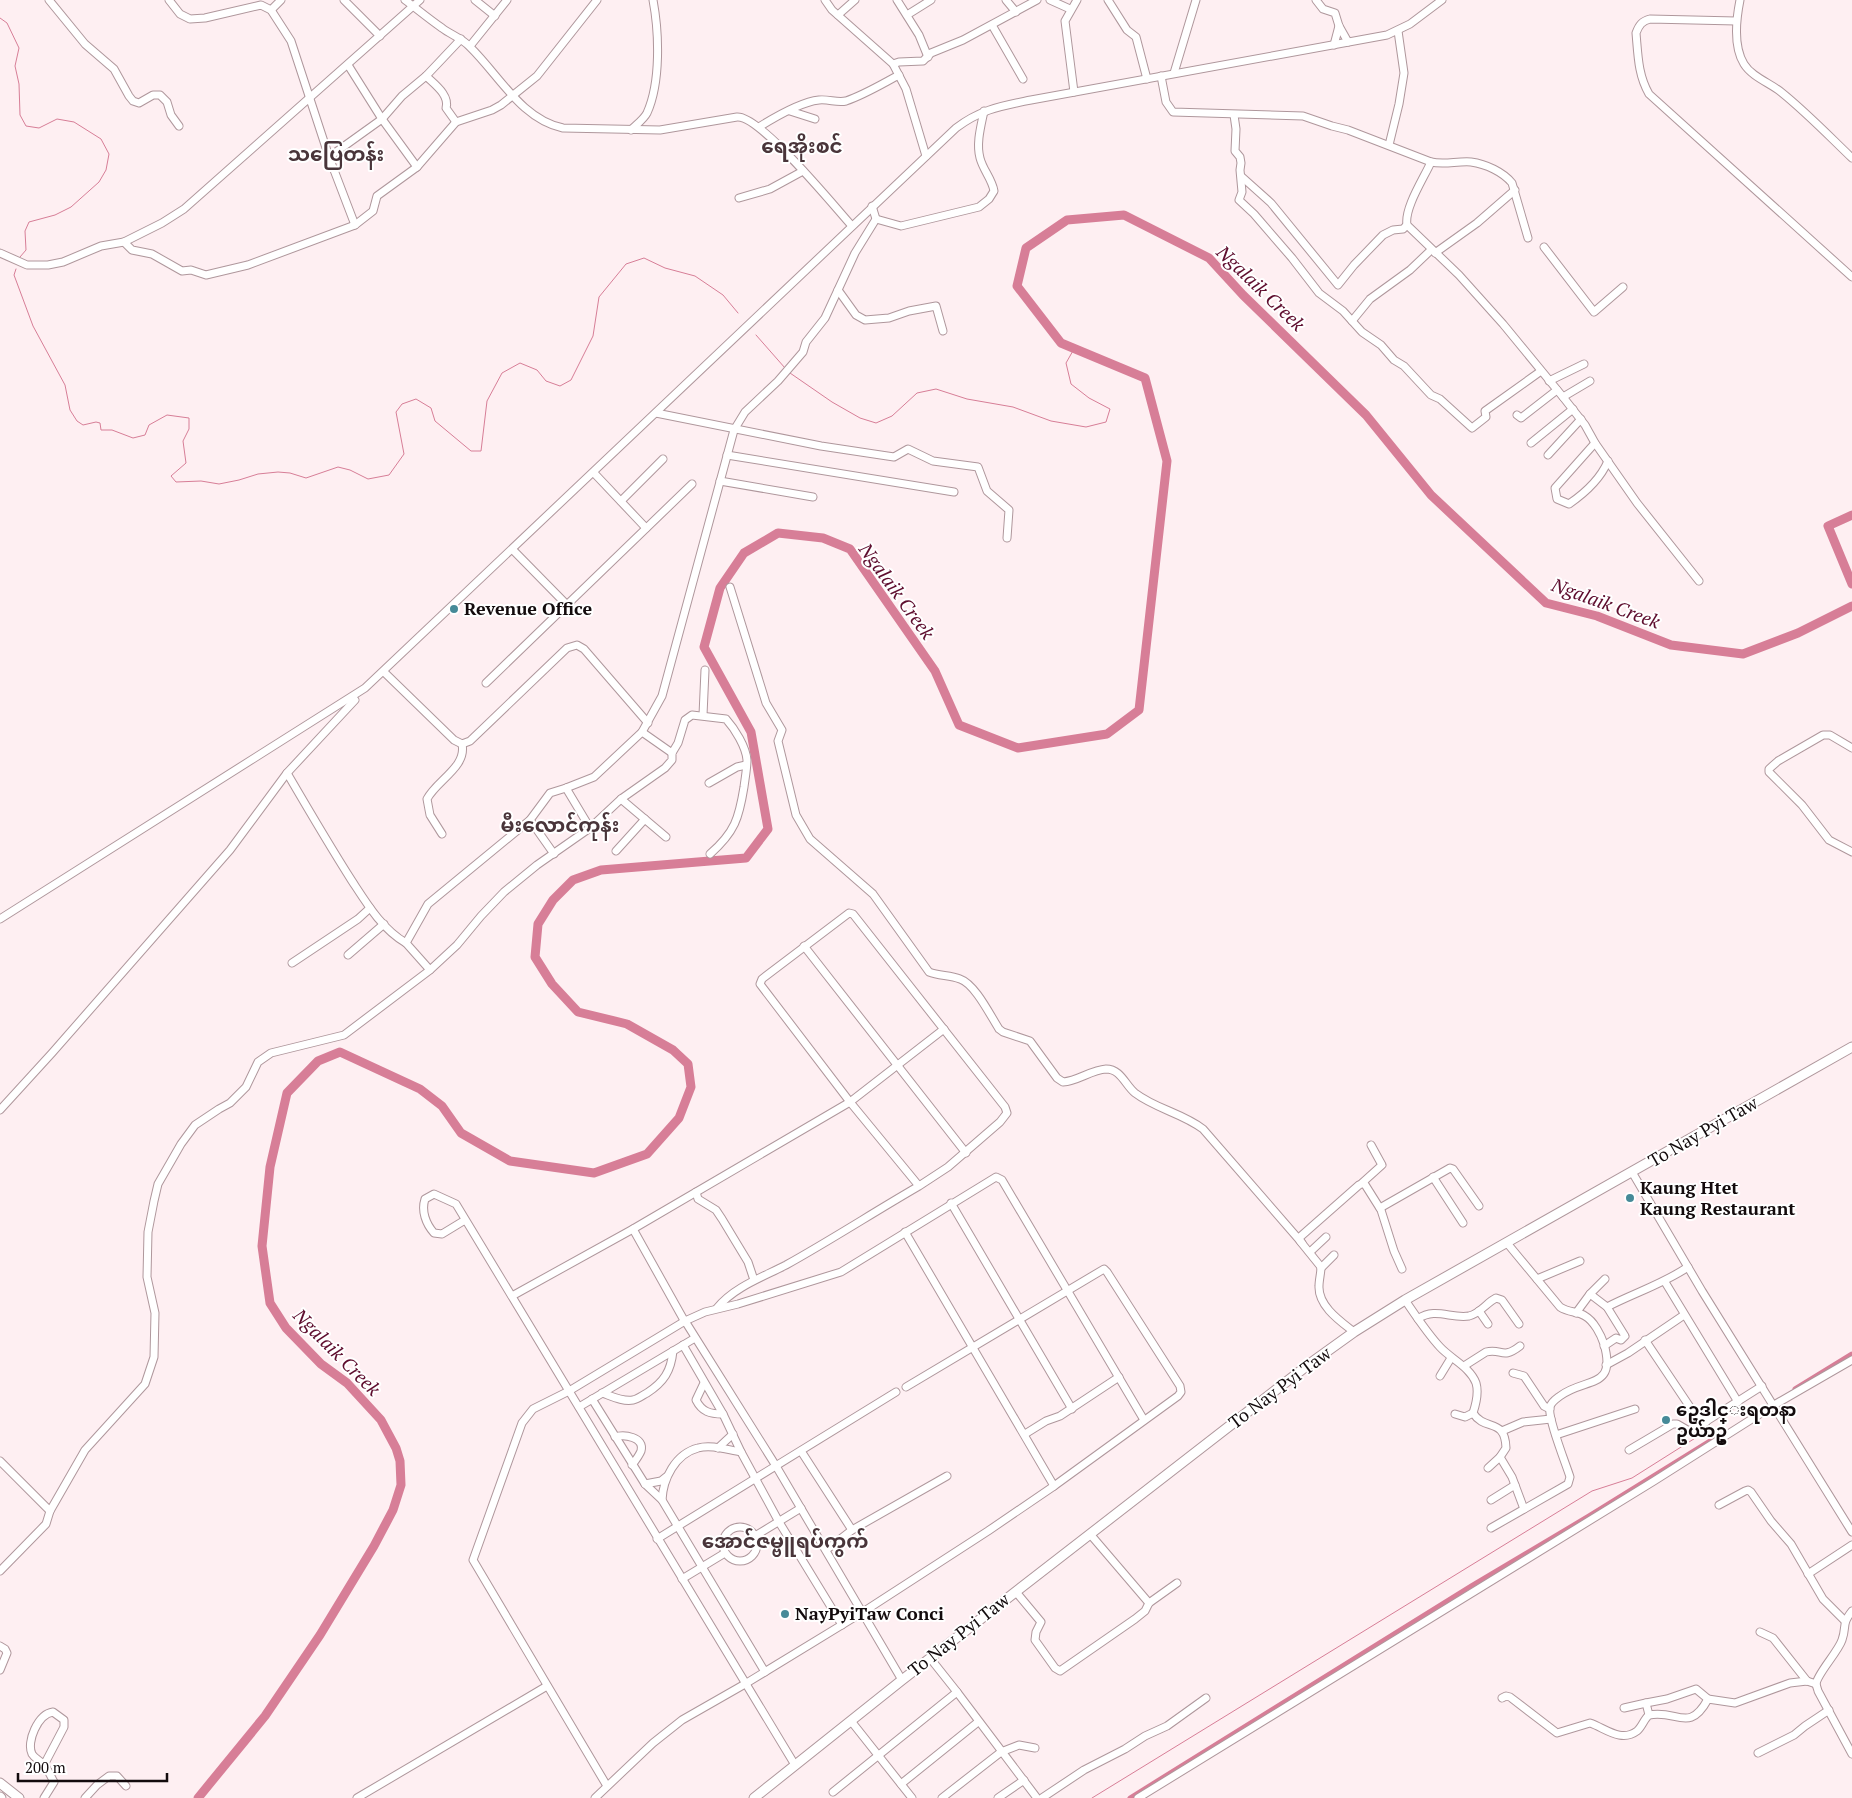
<svg xmlns="http://www.w3.org/2000/svg" width="1852" height="1798" viewBox="0 0 1852 1798" font-family="'PT Serif','Noto Sans Myanmar',serif">
	<style>
		.lines { fill: none; stroke-linecap: round; stroke-linejoin: round }
		.stream { stroke: #d77e97; stroke-width: 1 }
		.canal { stroke: #d77e97; stroke-width: 5 }
		.river { stroke: #d77e97; stroke-width: 9 }
		.minor-casing { stroke: #af979c; stroke-width: 9 }
		.major-casing { stroke: #af979c; stroke-width: 11 }
		.minor { stroke: #fff; stroke-width: 7 }
		.major { stroke: #fff; stroke-width: 9 }
		.poi-dot { fill: #468a98; stroke: #fff; stroke-width: 2 }
		.labels { text-anchor: middle; stroke-width: 4; stroke-linejoin: round; paint-order: stroke }
		.poi-label { font-size: 18px; font-weight: bold; fill: #130b0d; stroke: #fff; text-anchor: start }
		.street-label { font-size: 18px; fill: #130b0d; stroke: #fff }
		.water-label { font-size: 19px; font-style: italic; fill: #5e0d2e; stroke: #fff }
		.quarter-label { font-size: 20px; font-weight: bold; fill: #49353a; stroke: #fff }
	</style>
	<rect width="100%" height="100%" fill="#feeff2"/>
	<g class="lines">
		<g class="stream">
			<polyline points="0,18 7,23 19,48 15,66 19,84 20,115 26,126 39,128 57,119 74,122 101,139 109,154 106,170 99,182 71,207 55,215 29,222 25,231 26,250 20,257"/>
			<polyline points="16,269 14,275 33,326 65,385 70,410 77,421 83,425 96,422 100,423 101,430 112,430 133,438 145,435 149,425 167,415 189,418 189,429 183,441 186,463 171,476 176,482 201,481 219,484 239,480 258,474 278,472 290,473 306,478 338,467 350,470 368,479 389,475 404,454 396,412 402,404 416,399 431,408 435,421 471,451 481,451 487,401 502,373 520,363 537,370 546,381 560,386 571,380 593,336 599,297 626,264 644,258 665,268 695,276 723,295 738,313"/>
			<polyline points="756,335 785,368"/>
			<polyline points="790,373 832,402 860,418 876,423 892,416 917,393 936,389 967,399 1013,407 1051,421 1086,427 1106,422 1110,409 1089,398 1071,384 1066,363 1074,349"/>
			<polyline points="1092,1798 1592,1491 1632,1478 1708,1430"/>
		</g>
		<g class="canal">
			<polyline points="1795,1389 1852,1354"/>
			<polyline points="1130,1798 1471,1586 1589,1516 1715,1438"/>
		</g>
		<g class="river">
			<polyline points="1852,515 1828,526 1852,584"/>
			<polyline points="198,1798 265,1716 320,1635 374,1546 393,1510 401,1485 400,1461 396,1448 381,1420 347,1383 321,1364 286,1328 270,1303 262,1246 270,1167 287,1093 318,1061 340,1052 420,1089 442,1106 461,1133 510,1161 594,1173 647,1154 679,1118 691,1087 688,1064 673,1050 627,1024 578,1012 552,984 535,957 538,924 553,900 573,880 601,870 746,858 768,829 751,732 704,647 720,588 744,553 778,533 823,538 850,549 935,671 959,725 1018,748 1107,734 1139,710 1167,461 1145,378 1061,343 1017,286 1026,248 1067,220 1124,215 1209,258 1243,295 1366,415 1431,495 1546,603 1597,616 1671,645 1743,654 1798,633 1852,606"/>
		</g>
		<defs>
			<g id="minor">
				<polyline points="49,0 85,44 114,69 129,96 133,101 139,103 153,95 160,95 167,102 171,115 179,126"/>
				<polyline points="169,0 180,14 190,19 205,18 261,5 271,10 291,41 329,157 355,225"/>
				<polyline points="344,0 380,36"/>
				<path d="M 405,0 C 417,9 429,19 442,28 C 451,35 462,38 470,47 C 499,75 521,119 563,128 L 660,130 L 737,117 C 760,115 834,206 852,226"/>
				<polyline points="475,0 495,16"/>
				<polyline points="825,0 832,10 893,64 906,89 926,156"/>
				<polyline points="897,0 919,35 928,57"/>
				<polyline points="1006,0 1016,12"/>
				<polyline points="1050,0 1070,9"/>
				<polyline points="1108,0 1127,30 1136,37 1147,79"/>
				<polyline points="1316,0 1323,9 1335,13 1339,26 1348,42"/>
				<path d="M 1740,0 C 1736,20 1733,46 1744,64 C 1752,77 1770,83 1781,92 C 1806,112 1829,136 1852,158"/>
				<polyline points="271,10 281,0"/>
				<polyline points="838,15 855,0"/>
				<polyline points="907,15 931,0"/>
				<path d="M 1736,21 L 1650,19 C 1642,21 1639,25 1636,33 C 1638,55 1638,75 1649,94 L 1852,277"/>
				<polyline points="992,25 1023,79"/>
				<polyline points="1334,45 1339,26"/>
				<polyline points="470,46 507,0"/>
				<polyline points="893,64 899,62 923,61 931,53 963,40 1037,0"/>
				<polyline points="348,65 382,119 417,167"/>
				<polyline points="1174,73 1196,0"/>
				<path d="M 426,76 C 434,84 450,95 446,108 L 456,122"/>
				<path d="M 1161,76 L 1166,102 L 1173,112 L 1303,116 L 1332,126 L 1348,130 L 1431,162 C 1444,165 1457,161 1471,162 C 1486,164 1503,172 1512,183 L 1528,238"/>
				<polyline points="1074,92 1065,21 1077,0"/>
				<polyline points="790,111 815,119"/>
				<polyline points="1234,115 1236,129 1235,151 1240,157 1241,163 1240,170 1242,192 1239,200 1254,214 1292,258 1319,293 1343,311 1362,332 1381,345 1394,360 1404,366 1431,395 1440,399 1472,428 1486,417 1485,411 1541,371"/>
				<path d="M 759,127 C 775,117 801,102 819,100 C 829,99 837,103 846,101 C 864,95 882,84 899,75"/>
				<path d="M 631,130 C 636,125 644,119 647,113 C 661,82 659,32 653,0"/>
				<polyline points="1389,145 1399,104 1404,73 1398,31"/>
				<polyline points="329,157 382,119 402,96 426,76 461,39"/>
				<path d="M 1431,162 C 1424,178 1404,208 1407,225 L 1459,275 L 1503,324 L 1563,397 L 1585,425 L 1595,443 L 1637,503 L 1699,581"/>
				<polyline points="1242,177 1271,203 1338,285 1354,265 1383,235 1393,230 1403,229 1407,225"/>
				<polyline points="739,198 770,189 803,171"/>
				<path d="M 876,219 L 901,226 L 979,207 L 989,199 L 994,191 C 992,179 983,170 980,158 C 976,143 981,126 984,111"/>
				<polyline points="124,242 132,250 152,254 182,271 191,270 206,275 248,265 355,225 373,211 377,196 417,167 456,122 492,110 501,105 537,76 597,0"/>
				<polyline points="1544,247 1594,312 1623,287"/>
				<polyline points="0,253 27,265 48,265 63,262 101,246 124,242 162,223 184,209 420,0"/>
				<polyline points="1435,253 1477,223 1515,190"/>
				<polyline points="838,290 856,315 865,320 889,318 909,311 936,306 943,331"/>
				<polyline points="1352,321 1370,299 1410,270 1431,250"/>
				<polyline points="1549,381 1584,364"/>
				<polyline points="1563,397 1590,381"/>
				<polyline points="656,413 821,446 894,457 908,449 933,461 978,467 987,491 1009,510 1007,538"/>
				<polyline points="1517,415 1521,418 1557,390"/>
				<polyline points="1531,443 1573,409"/>
				<path d="M 1595,443 L 1555,488 L 1557,499 L 1569,504 C 1585,493 1600,480 1608,461"/>
				<polyline points="727,455 954,492"/>
				<polyline points="1548,455 1581,419"/>
				<polyline points="594,473 646,528"/>
				<polyline points="720,481 813,497"/>
				<polyline points="621,501 663,459"/>
				<polyline points="513,550 567,605"/>
				<path d="M 730,587 L 766,703 L 782,730 L 778,741 L 796,815 L 810,839 L 873,894 L 929,972 C 939,976 950,975 960,979 C 975,984 990,1015 999,1029 L 1003,1032 L 1030,1041 L 1057,1078 L 1063,1082 C 1078,1081 1091,1070 1106,1069 C 1121,1069 1125,1085 1135,1093 C 1156,1109 1182,1113 1203,1129 L 1302,1243"/>
				<polyline points="384,672 454,740 462,744 470,741 567,648 577,645 584,649 648,723"/>
				<polyline points="486,683 692,484"/>
				<polyline points="703,715 705,670"/>
				<polyline points="642,732 672,753"/>
				<polyline points="1852,748 1830,735 1823,735 1778,761 1769,769 1769,772 1802,805 1829,840 1852,852"/>
				<path d="M 287,773 C 308,809 329,845 352,881 C 367,904 382,929 406,943"/>
				<polyline points="709,783 737,767 746,765"/>
				<polyline points="566,788 590,828"/>
				<polyline points="621,799 666,837"/>
				<polyline points="530,820 554,854"/>
				<path d="M 442,834 L 430,815 L 427,799 C 437,780 467,767 462,744"/>
				<polyline points="616,851 645,819"/>
				<path d="M 0,919 L 365,688 L 956,128 C 981,109 1002,106 1031,100 L 1387,35 L 1410,24 L 1442,0"/>
				<polyline points="804,946 966,1153"/>
				<polyline points="348,955 384,924"/>
				<polyline points="292,963 358,919 370,908"/>
				<polyline points="430,970 406,943 428,904 530,820 550,793 566,788 594,777 642,732 662,696 734,430 745,412 778,381 803,352 806,342 825,318 855,253 876,219 872,206"/>
				<polyline points="0,1110 52,1053 230,850 287,773 355,700"/>
				<polyline points="1632,1172 1702,1291 1852,1532"/>
				<polyline points="1433,1177 1463,1223"/>
				<polyline points="1362,1183 1382,1165 1371,1145"/>
				<polyline points="696,1192 698,1199 716,1210 722,1219 748,1262 754,1280"/>
				<polyline points="951,1203 1072,1409"/>
				<polyline points="1380,1208 1450,1168 1453,1169 1479,1206"/>
				<path d="M 465,1220 L 442,1234 L 434,1233 C 426,1224 421,1211 425,1199 L 434,1194 L 456,1204 L 795,1765"/>
				<polyline points="633,1229 685,1322"/>
				<polyline points="905,1232 1054,1486"/>
				<polyline points="1310,1252 1326,1237"/>
				<polyline points="1321,1268 1334,1255"/>
				<polyline points="1537,1279 1580,1261"/>
				<polyline points="1665,1282 1738,1402"/>
				<polyline points="1590,1294 1607,1307 1625,1336 1621,1340 1616,1338 1604,1346"/>
				<polyline points="512,1296 633,1229 850,1102 944,1029"/>
				<path d="M 1405,1300 C 1416,1316 1427,1333 1440,1347 C 1451,1359 1470,1367 1476,1383 C 1479,1393 1476,1404 1473,1413 C 1485,1432 1505,1417 1506,1448 L 1500,1457 L 1512,1477 L 1524,1509"/>
				<path d="M 1607,1307 C 1634,1293 1663,1284 1688,1267"/>
				<path d="M 717,1308 C 734,1287 763,1277 786,1265 C 831,1240 874,1212 919,1186 L 948,1167 L 1000,1122 L 1007,1113 L 1005,1107 L 853,914 L 849,913 L 762,979 L 760,984 L 850,1102 L 919,1186"/>
				<polyline points="1479,1311 1488,1324"/>
				<polyline points="1576,1313 1590,1294 1605,1279"/>
				<path d="M 1418,1319 C 1435,1307 1451,1319 1469,1316 C 1481,1313 1486,1303 1496,1298 L 1502,1300 L 1519,1324"/>
				<polyline points="685,1321 776,1466 902,1680"/>
				<path d="M 1354,1332 C 1340,1321 1318,1306 1319,1286 C 1319,1280 1321,1273 1321,1267 L 1300,1241 L 1300,1237 L 1359,1185 L 1364,1183 L 1381,1210 L 1394,1251 L 1402,1269"/>
				<polyline points="1645,1340 1698,1419 1704,1418 1706,1422"/>
				<polyline points="683,1345 723,1414 741,1452"/>
				<polyline points="1606,1365 1628,1353 1684,1315"/>
				<path d="M 1464,1366 L 1486,1352 C 1502,1348 1502,1360 1520,1346"/>
				<polyline points="1513,1373 1524,1376 1544,1406 1550,1409"/>
				<polyline points="1440,1376 1451,1358"/>
				<path d="M 704,1383 L 696,1400 C 702,1412 710,1414 723,1414"/>
				<path d="M 602,1393 C 611,1396 623,1402 633,1400 C 638,1399 643,1395 647,1393 C 664,1382 671,1371 673,1351"/>
				<polyline points="592,1399 645,1484 662,1500"/>
				<polyline points="579,1407 695,1338"/>
				<polyline points="1455,1414 1465,1417 1473,1413"/>
				<polyline points="1502,1431 1523,1422 1551,1419"/>
				<polyline points="1025,1434 1046,1421 1060,1416 1119,1377"/>
				<polyline points="1556,1435 1635,1409"/>
				<path d="M 615,1437 C 624,1434 645,1437 641,1451 C 639,1456 635,1461 632,1465"/>
				<polyline points="718,1448 733,1434"/>
				<polyline points="1629,1450 1673,1424 1677,1424 1689,1431 1694,1429 1762,1386"/>
				<polyline points="801,1451 852,1530"/>
				<polyline points="0,1461 50,1511"/>
				<polyline points="1488,1468 1500,1457"/>
				<polyline points="645,1484 661,1481 666,1477"/>
				<polyline points="1491,1500 1515,1485"/>
				<polyline points="1719,1505 1745,1491 1748,1490 1751,1492 1771,1521 1791,1544 1823,1599 1845,1621"/>
				<circle cx="740" cy="1544" r="17"/>
				<path d="M 1491,1528 L 1568,1484 L 1570,1477 C 1566,1464 1547,1417 1550,1407 C 1551,1402 1556,1399 1560,1396 C 1585,1377 1617,1390 1604,1344 C 1601,1335 1594,1321 1585,1316 C 1578,1311 1569,1313 1560,1307 L 1507,1243"/>
				<polyline points="1090,1534 1149,1603"/>
				<polyline points="755,1536 801,1508"/>
				<polyline points="657,1539 896,1392"/>
				<polyline points="826,1550 852,1530 947,1476"/>
				<path d="M 0,1571 L 46,1524 L 50,1511 L 85,1450 L 145,1384 L 154,1357 L 155,1313 L 147,1277 L 148,1232 L 154,1201 L 158,1184 L 181,1144 L 195,1125 L 219,1109 L 230,1103 L 246,1087 L 258,1062 L 271,1053 L 344,1035 L 430,970 L 457,945 L 481,916 L 504,892 L 537,865 L 590,828 L 621,799 L 665,768 L 672,760 L 672,753 L 678,743 L 685,720 L 692,715 L 726,719 C 735,729 746,747 747,760 C 747,768 745,779 744,787 C 739,818 735,832 710,854"/>
				<polyline points="1808,1574 1852,1545"/>
				<polyline points="682,1579 725,1553"/>
				<polyline points="1016,1592 1041,1622 1036,1632 1035,1640 1055,1668 1060,1671 1135,1619 1145,1611 1149,1603 1177,1583"/>
				<path d="M 1852,1611 C 1841,1625 1847,1626 1842,1640 C 1838,1652 1817,1674 1816,1684 C 1816,1685 1818,1690 1818,1691 L 1852,1754"/>
				<polyline points="1760,1632 1773,1638 1807,1681"/>
				<polyline points="0,1646 5,1649 7,1653 0,1670"/>
				<polyline points="930,1658 957,1692"/>
				<path d="M 765,1672 L 662,1500 C 663,1479 675,1454 698,1448 C 711,1444 728,1450 741,1452 L 779,1522 L 842,1625"/>
				<path d="M 1502,1698 L 1506,1696 L 1510,1697 L 1557,1733 L 1590,1723 C 1605,1728 1621,1743 1637,1731 C 1642,1727 1644,1719 1649,1715 C 1677,1709 1689,1734 1708,1699 L 1735,1703 L 1790,1683 L 1807,1681 L 1816,1684"/>
				<polyline points="1646,1703 1667,1699 1696,1689 1708,1699"/>
				<polyline points="1624,1708 1646,1703 1649,1715"/>
				<polyline points="851,1721 912,1798"/>
				<polyline points="1758,1753 1794,1735 1805,1726 1829,1710"/>
				<polyline points="901,1784 978,1722"/>
				<polyline points="607,1786 473,1560 522,1423 533,1409 569,1391 685,1321 705,1312 738,1304 841,1272 996,1177 1002,1180 1144,1420"/>
				<polyline points="833,1792 957,1692 1037,1798"/>
				<path d="M 44,1798 L 54,1782 C 51,1777 48,1769 44,1765 C 40,1760 35,1759 32,1754 C 26,1742 38,1714 53,1712 L 64,1720 L 64,1727 L 44,1765"/>
				<polyline points="85,1798 97,1785 109,1776 117,1776 126,1786"/>
				<polyline points="357,1798 547,1686"/>
				<polyline points="595,1798 653,1743 682,1720 745,1684 863,1612 988,1531 1054,1486 1178,1396 1181,1392 1180,1386 1107,1272 1104,1269 906,1387"/>
				<polyline points="942,1798 1001,1752 1019,1745 1035,1748"/>
				<polyline points="998,1798 1024,1780"/>
				<polyline points="1042,1798 1084,1770 1125,1749 1145,1736 1167,1726 1206,1698"/>
				<polyline points="1138,1798 1654,1481 1774,1405 1852,1360"/>
			</g>
			<g id="major">
				<polyline points="0,1783 19,1798"/>
				<polyline points="0,1797 1,1798"/>
				<polyline points="754,1798 902,1680 1308,1365 1354,1332 1405,1300 1852,1047"/>
			</g>
		</defs>
		<use href="#minor" class="minor-casing"/>
		<use href="#major" class="major-casing"/>
		<use href="#minor" class="minor"/>
		<use href="#major" class="major"/>
	</g>
	<g class="poi-dot">
		<circle cx="454" cy="609" r="5"/>
		<circle cx="1630" cy="1198" r="5"/>
		<circle cx="1666" cy="1420" r="5"/>
		<circle cx="785" cy="1614" r="5"/>
	</g>
	<g class="labels">
		<g class="poi-label">
			<text x="464" y="615">Revenue Office</text>
			<text x="1640" y="1194">Kaung Htet<tspan x="1640" dy="21">Kaung Restaurant</tspan></text>
			<text x="1676" y="1416">ဥေဒါင္းရတနာ<tspan x="1676" dy="21">ဥယ်ာဥ္</tspan></text>
			<text x="795" y="1620">NayPyiTaw Conci</text>
		</g>
		<g class="street-label">
			<text transform="translate(1703 1132) rotate(-30)" y="6">To Nay Pyi Taw</text>
			<text transform="translate(1280 1388) rotate(-37)" y="6">To Nay Pyi Taw</text>
			<text transform="translate(959 1635) rotate(-38)" y="6">To Nay Pyi Taw</text>
		</g>
		<g class="water-label">
			<text transform="translate(1261 288) rotate(44)" y="7">Ngalaik Creek</text>
			<text transform="translate(897 591) rotate(54)" y="7">Ngalaik Creek</text>
			<text transform="translate(1606 603) rotate(20)" y="7">Ngalaik Creek</text>
			<text transform="translate(337 1352) rotate(45)" y="7">Ngalaik Creek</text>
		</g>
		<g class="quarter-label">
			<text x="802" y="153">ရေအိုးစင်</text>
			<text x="336" y="161">သပြေတန်း</text>
			<text x="560" y="832">မီးလောင်ကုန်း</text>
			<text x="785" y="1548">အောင်ဇမ္ဗူရပ်ကွက်</text>
		</g>
	</g>
	<path d="M18 1773v8h149v-8" fill="none" stroke="#130b0d" stroke-width="2.5"/>
	<text x="25" y="1773" font-size="15" fill="#130b0d" stroke="#ffffff" stroke-width="4" paint-order="stroke">200 m</text>
</svg>
